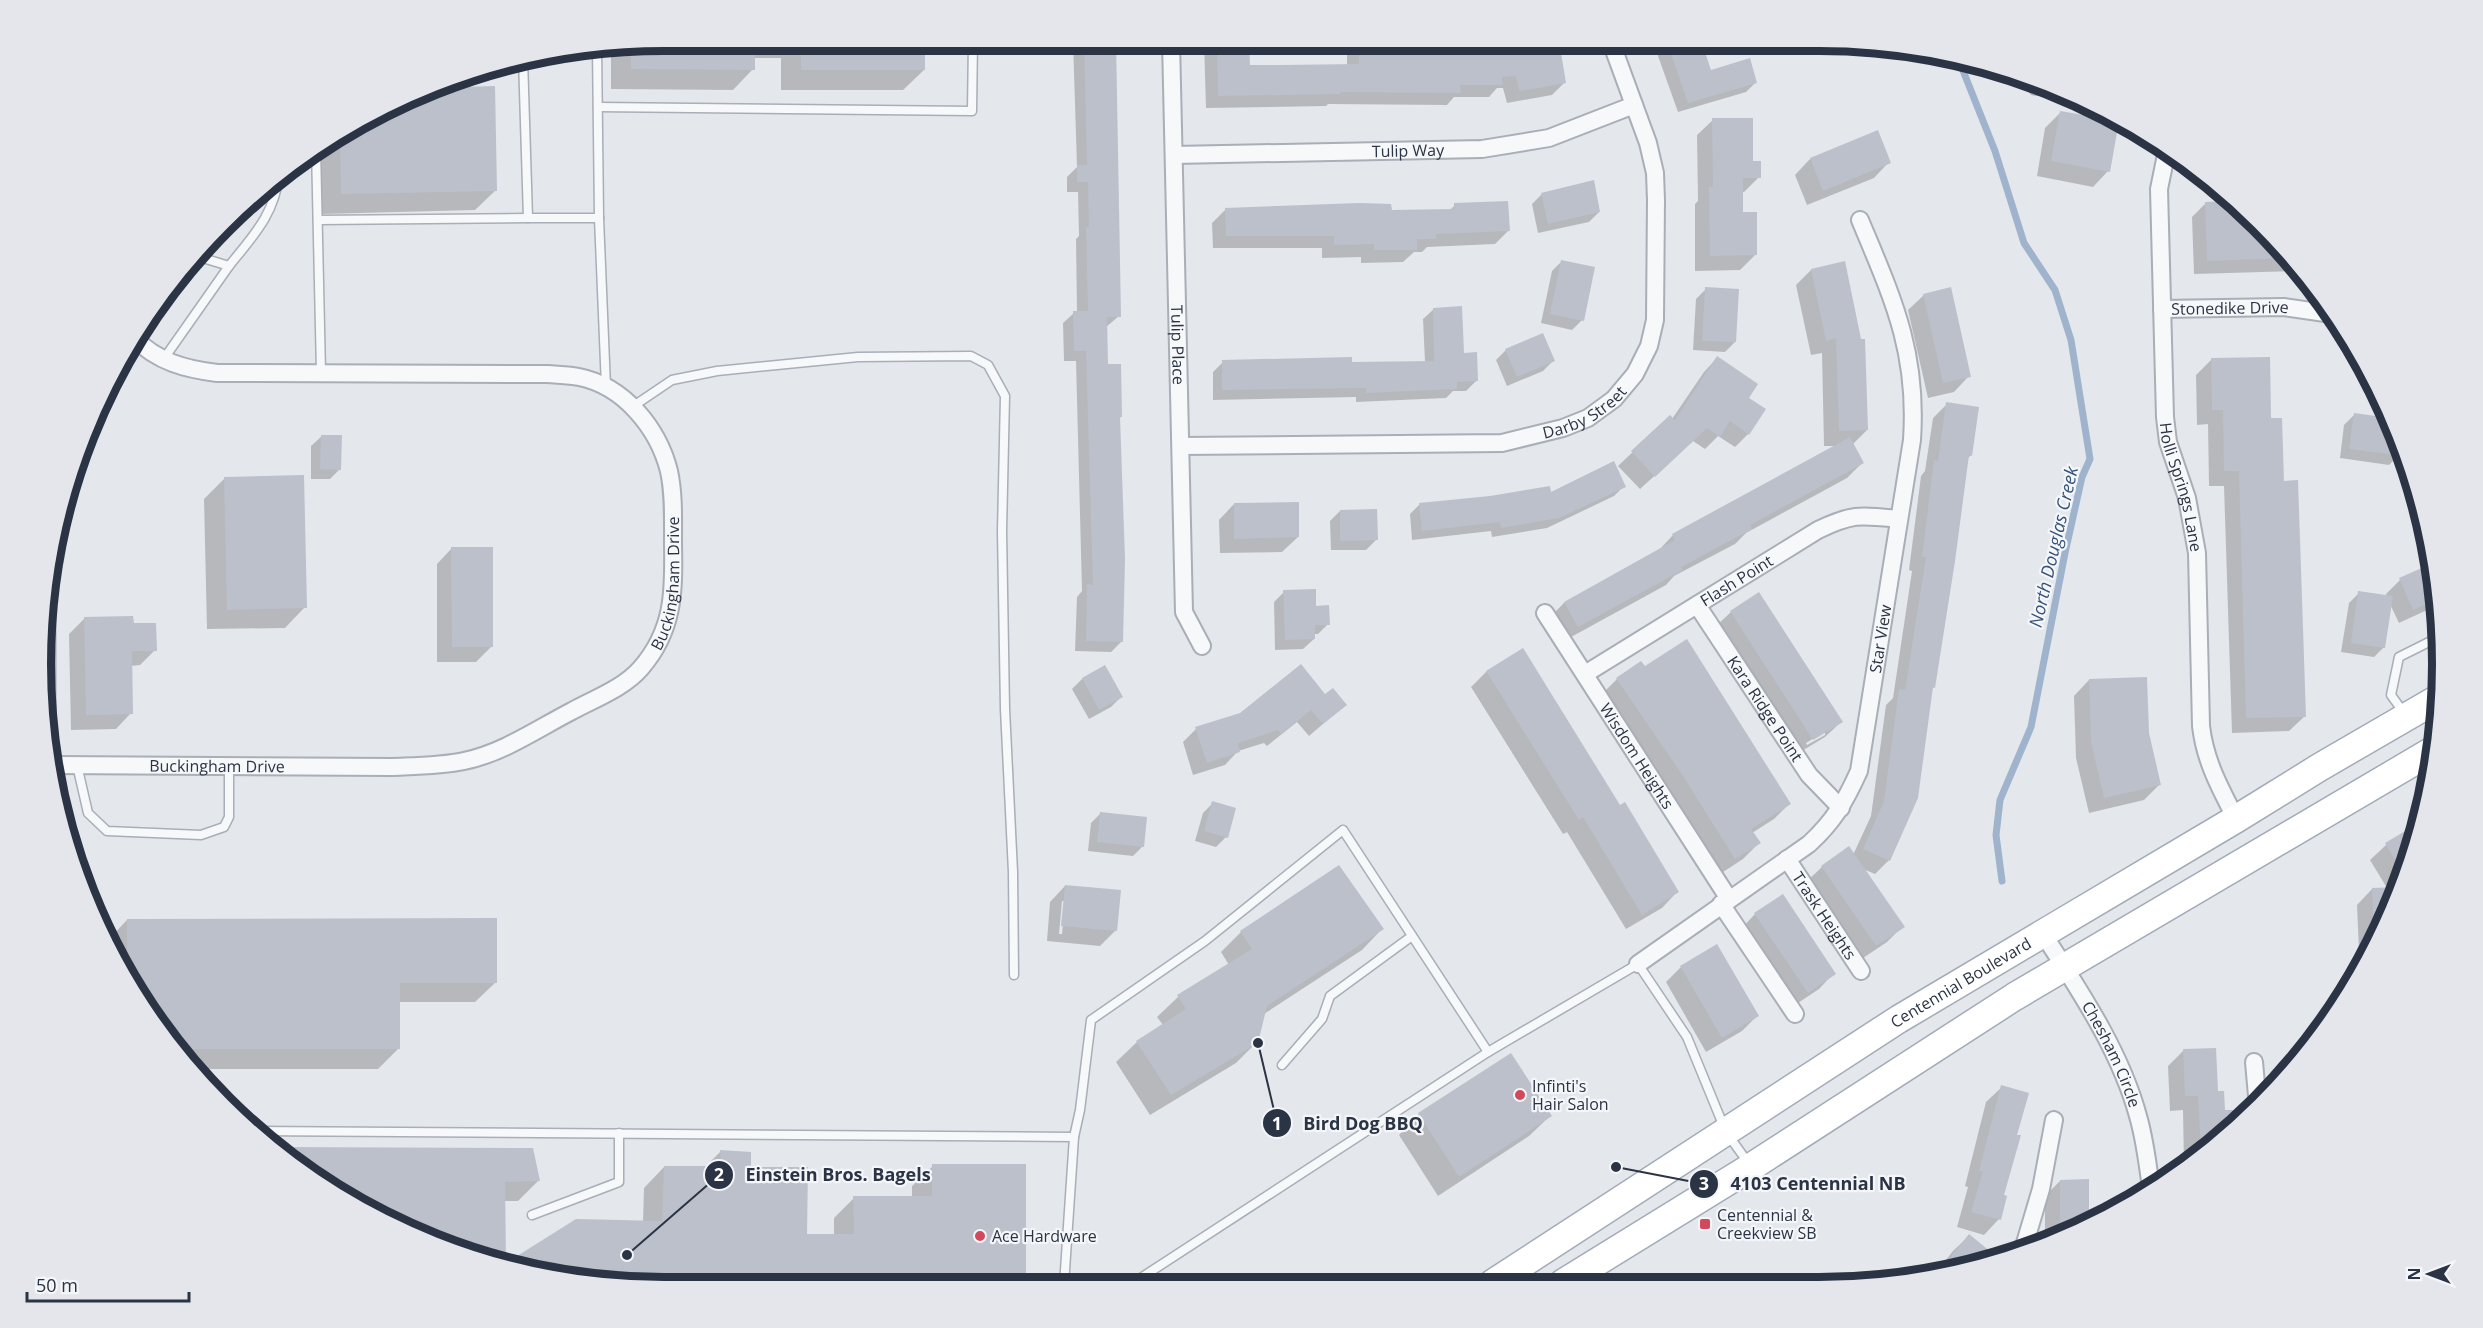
<svg xmlns="http://www.w3.org/2000/svg" width="2483" height="1328" viewBox="0 0 2483 1328" font-family="'Open Sans',sans-serif">
	<style>
		.shadow { fill: #0003; fill-rule: evenodd }
		.lines { fill: none; stroke-linecap: round; stroke-linejoin: round }
		.stream { stroke: #9fb4cc; stroke-width: 7 }
		.building { fill: #bbc0ca }
		.service-casing { stroke: #a9aeb7; stroke-width: 11 }
		.minor-casing { stroke: #a9aeb7; stroke-width: 20 }
		.primary-casing { stroke: #a3abb8; stroke-width: 30 }
		.service { stroke: #f7f8fa; stroke-width: 8 }
		.minor { stroke: #f7f8fa; stroke-width: 16 }
		.primary { stroke: #fff; stroke-width: 27 }
		.poi-dot { fill: #d1495b; stroke: #f4f6f9; stroke-width: 2 }
		.labels { text-anchor: middle; stroke-width: 4.5; stroke-linejoin: round; paint-order: stroke }
		.street-label { font-size: 16px; fill: #2b3445; stroke: #f4f6f9 }
		.poi-label { font-size: 16px; fill: #2b3445; stroke: #f4f6f9; text-anchor: start }
		.water-label { font-size: 18px; font-style: italic; fill: #34527a; stroke: #f4f6f9 }
		.rim { fill: none; stroke: #2b3445; stroke-width: 8 }
		.leader { fill: none; stroke: #2b3445; stroke-width: 2 }
		.callout-dot { fill: #2b3445; stroke: #f4f6f9; stroke-width: 2 }
		.mark-label { font-size: 18px; text-anchor: middle; font-weight: bold; fill: #fff }
		.callout-label { font-size: 18px; text-anchor: middle; font-weight: bold; fill: #2b3445; stroke: #f4f6f9; stroke-width: 4.5; stroke-linejoin: round; paint-order: stroke }
	</style>
	<rect width="100%" height="100%" fill="#e4e7ec"/>
	<g class="shadow">
		<polygon points="664,40 924,41 924,70 903,90 781,90 781,58 753,58 753,69 733,90 611,89 611,46"/>
		<polygon points="1073,41 1114,41 1119,316 1106,327 1106,366 1121,417 1118,419 1121,642 1111,652 1075,651 1077,597 1082,591 1076,361 1064,361 1063,323 1074,313 1077,313 1076,239 1079,236 1078,192 1067,192 1067,177 1077,167"/>
		<polygon points="1204,41 1248,41 1249,66 1347,65 1347,54 1360,42 1378,50 1431,51 1434,49 1477,52 1564,83 1552,95 1507,103 1503,88 1497,88 1489,97 1454,97 1447,105 1328,104 1326,106 1206,108"/>
		<polygon points="1653,42 1700,42 1710,72 1756,82 1746,92 1678,112"/>
		<polygon points="461,75 461,89 496,190 475,210 321,214 320,146 353,124"/>
		<polygon points="2061,112 2108,171 2093,187 2037,176 2045,128"/>
		<polygon points="1713,120 1752,162 1759,177 1744,192 1741,192 1742,214 1755,255 1740,270 1695,271 1695,204 1698,201 1697,135"/>
		<polygon points="1877,132 1889,162 1874,178 1807,205 1795,175 1810,159"/>
		<polygon points="266,186 266,192 246,213 238,213"/>
		<polygon points="1542,194 1599,212 1589,222 1538,233 1532,204"/>
		<polygon points="2237,202 2301,271 2194,274 2192,217 2206,203"/>
		<polygon points="1455,205 1508,231 1495,244 1427,247 1422,252 1414,252 1403,262 1361,263 1361,257 1322,258 1322,248 1213,248 1212,223 1225,210 1449,211"/>
		<polygon points="1562,261 1582,320 1572,330 1541,323 1552,271"/>
		<polygon points="1844,263 1867,430 1852,445 1862,463 1847,478 1746,533 1735,544 1674,576 1666,585 1562,642 1549,618 1564,603 1658,551 1673,535 1837,446 1824,446 1822,353 1811,355 1796,285 1811,270"/>
		<polygon points="1706,289 1735,342 1725,352 1693,350 1696,299"/>
		<polygon points="1924,295 1969,376 1954,392 1928,398 1908,310"/>
		<polygon points="1434,309 1462,354 1476,381 1466,391 1453,391 1446,398 1356,402 1356,397 1213,400 1213,372 1223,362 1425,362 1423,319"/>
		<polygon points="1506,350 1553,361 1543,371 1507,386 1496,360"/>
		<polygon points="1717,358 1747,398 1748,434 1735,447 1718,436 1705,449 1693,441 1640,489 1618,466 1670,417 1672,419 1704,372"/>
		<polygon points="2211,360 2270,420 2282,482 2305,716 2289,731 2232,733 2224,486 2209,486 2208,424 2197,425 2196,375"/>
		<polygon points="1947,404 1971,455 1967,459 1934,687 1931,690 1889,860 1875,874 1863,869 1903,926 1887,942 1860,960 1806,882 1822,867 1849,848 1853,855 1871,816 1886,705 1893,698 1912,571 1909,570 1921,476 1925,471 1933,418"/>
		<polygon points="2354,415 2399,455 2389,465 2340,458 2344,425"/>
		<polygon points="322,436 340,469 330,479 311,479 311,446"/>
		<polygon points="225,478 305,607 285,628 207,629 204,499"/>
		<polygon points="1624,486 1614,496 1547,528 1492,537 1491,531 1412,540 1410,514 1420,504"/>
		<polygon points="1234,504 1298,537 1282,552 1220,553 1219,520"/>
		<polygon points="1340,511 1376,540 1366,550 1331,550 1330,521"/>
		<polygon points="452,548 492,646 476,662 437,662 437,564"/>
		<polygon points="2432,565 2438,605 2399,623 2390,604 2384,647 2374,657 2341,652 2349,603 2359,593 2387,597 2386,594 2400,580"/>
		<polygon points="1284,592 1315,607 1328,624 1318,634 1313,634 1314,639 1303,649 1275,650 1274,602"/>
		<path d="M 1758,594 L 1841,722 L 1825,737 L 1797,754 L 1715,627 L 1731,612 ZM 1825,731 L 1825,735 L 1807,745 L 1806,743 Z"/>
		<polygon points="84,619 132,625 155,650 140,665 130,666 131,713 116,729 71,730 69,634"/>
		<polygon points="1522,650 1619,807 1677,892 1662,908 1626,929 1567,832 1563,834 1471,687 1486,672"/>
		<polygon points="1082,679 1121,697 1111,707 1089,719 1072,689"/>
		<polygon points="1617,679 1789,804 1774,819 1752,833 1759,843 1743,859 1720,874 1602,694"/>
		<polygon points="2089,680 2147,734 2159,785 2144,800 2089,813 2076,758 2074,696"/>
		<polygon points="1325,696 1345,705 1309,736 1297,722 1267,746 1264,743 1238,751 1225,765 1193,775 1183,742 1196,729"/>
		<polygon points="1213,803 1226,837 1216,847 1195,841 1203,813"/>
		<polygon points="1101,813 1143,846 1133,856 1088,851 1091,823"/>
		<polygon points="2419,825 2410,864 2403,879 2387,888 2370,860 2386,845"/>
		<path d="M 1065,886 L 1116,930 L 1100,946 L 1047,941 L 1050,902 ZM 1062,901 L 1065,901 L 1062,934 L 1059,934 Z"/>
		<polygon points="2399,888 2360,975 2357,905 2372,889"/>
		<polygon points="1755,914 1834,973 1819,989 1792,1007 1740,930"/>
		<polygon points="127,920 496,982 475,1002 399,1002 399,1048 378,1069 191,1069 145,1010 108,940"/>
		<polygon points="1382,929 1362,950 1264,1014 1257,1042 1236,1063 1150,1115 1116,1062 1137,1042 1163,1025 1157,1017 1178,997 1229,965 1221,952 1241,932"/>
		<polygon points="1681,967 1757,1016 1742,1031 1706,1052 1666,982"/>
		<polygon points="2183,1051 2217,1092 2224,1112 2233,1111 2233,1127 2184,1167 2183,1110 2170,1111 2168,1066"/>
		<polygon points="2002,1087 2015,1136 2002,1196 1999,1219 1984,1235 1957,1227 1968,1187 1965,1186 1986,1102"/>
		<polygon points="1419,1114 1550,1116 1529,1136 1438,1196 1399,1135"/>
		<polygon points="274,1149 532,1149 538,1181 518,1201 504,1201 505,1266 643,1222 644,1188 664,1167 705,1167 720,1152 750,1168 805,1236 834,1235 834,1218 854,1198 912,1198 912,1186 933,1166 1025,1285 624,1286 502,1266 353,1204 284,1158"/>
		<polygon points="2060,1181 2087,1181 2088,1221 2045,1242 2045,1196"/>
		<polygon points="1969,1236 1981,1263 1935,1274 1953,1251"/>
	</g>
	<g class="lines">
		<polyline class="stream" points="1958,58 1995,151 2024,243 2055,290 2071,340 2090,459 2082,477 2065,553 2031,727 2000,800 1996,835 2002,881"/>
	</g>
	<g class="building">
		<polygon points="664,40 755,41 755,70 631,69 631,44"/>
		<rect x="801" y="41" width="124" height="29"/>
		<polygon points="1084,41 1116,41 1121,317 1107,317 1108,364 1121,364 1122,417 1120,417 1125,559 1123,642 1086,641 1087,584 1093,585 1086,351 1074,351 1073,311 1088,311 1086,227 1089,227 1088,182 1077,182 1077,165 1087,165"/>
		<polygon points="1217,41 1249,41 1250,65 1282,65 1359,64 1359,41 1380,41 1380,49 1433,50 1433,47 1478,46 1478,50 1530,41 1559,41 1566,83 1519,91 1516,76 1502,77 1503,85 1460,85 1461,93 1340,92 1340,94 1218,96"/>
		<polygon points="1702,43 1711,70 1750,58 1757,83 1688,103 1671,54"/>
		<polygon points="462,74 462,87 495,86 497,191 341,194 340,132 353,124"/>
		<polygon points="2060,111 2119,121 2110,172 2051,161"/>
		<polygon points="1712,118 1753,118 1753,161 1761,161 1761,178 1743,178 1743,212 1757,212 1757,255 1710,256 1709,187 1713,187"/>
		<polygon points="1878,130 1891,163 1823,191 1810,158"/>
		<polygon points="1594,180 1600,212 1548,224 1541,193"/>
		<polygon points="1508,201 1510,231 1436,234 1436,239 1417,239 1417,250 1374,250 1374,244 1334,245 1334,236 1226,236 1225,208 1359,203 1391,204 1392,210 1454,209 1454,203"/>
		<polygon points="2235,201 2289,258 2207,261 2205,202"/>
		<polygon points="1561,260 1595,267 1584,321 1550,314"/>
		<polygon points="1845,261 1861,339 1865,339 1868,430 1839,431 1836,338 1826,341 1811,269"/>
		<polygon points="1705,287 1739,289 1736,342 1702,341"/>
		<polygon points="1951,287 1971,377 1943,383 1923,294"/>
		<polygon points="1462,306 1464,353 1477,352 1478,381 1457,382 1457,389 1366,393 1366,388 1222,390 1222,360 1352,357 1352,362 1434,361 1433,308"/>
		<polygon points="1543,333 1555,361 1517,377 1505,349"/>
		<polygon points="1717,356 1758,384 1749,398 1766,409 1749,435 1730,421 1720,437 1707,428 1655,477 1631,451 1670,415 1675,420"/>
		<polygon points="2270,357 2271,418 2282,418 2284,481 2298,480 2306,717 2246,718 2239,471 2224,471 2223,410 2212,410 2211,358"/>
		<polygon points="1946,402 1979,407 1972,456 1969,455 1955,561 1935,688 1933,687 1918,798 1890,861 1863,849 1884,801 1899,689 1905,690 1926,557 1922,557 1934,460 1938,461"/>
		<polygon points="2354,413 2390,418 2404,456 2349,449"/>
		<polygon points="321,435 342,435 341,470 320,469"/>
		<polygon points="1850,437 1864,463 1750,525 1752,529 1681,567 1683,570 1578,627 1564,602 1675,540 1672,534"/>
		<polygon points="1614,461 1626,487 1559,518 1501,528 1500,522 1422,531 1419,503 1490,496 1550,486 1551,492"/>
		<polygon points="304,475 307,608 227,610 224,477"/>
		<polygon points="1299,502 1299,537 1234,539 1234,503"/>
		<polygon points="1377,509 1378,540 1340,541 1340,510"/>
		<polygon points="451,547 493,547 493,647 452,647"/>
		<polygon points="2431,564 2437,599 2413,610 2399,578"/>
		<polygon points="1316,589 1316,606 1329,605 1330,625 1315,625 1315,639 1285,640 1283,590"/>
		<polygon points="2358,591 2393,596 2385,648 2351,643"/>
		<polygon points="1759,592 1843,722 1813,740 1730,611"/>
		<polygon points="133,616 134,623 156,623 157,651 132,651 133,714 86,715 84,617"/>
		<polygon points="1687,639 1791,804 1751,829 1761,843 1735,859 1683,776 1616,678 1641,661 1645,666"/>
		<polygon points="1523,648 1620,805 1625,802 1679,892 1642,915 1583,817 1579,820 1486,671"/>
		<polygon points="1301,664 1325,694 1333,688 1347,705 1323,724 1311,710 1281,734 1278,730 1238,743 1240,752 1207,763 1195,727 1240,713"/>
		<polygon points="1105,665 1123,697 1099,710 1082,678"/>
		<polygon points="2147,677 2149,733 2161,785 2104,798 2091,742 2089,679"/>
		<polygon points="1212,801 1236,808 1228,838 1204,831"/>
		<polygon points="1100,812 1147,817 1144,847 1097,842"/>
		<polygon points="2419,823 2410,864 2404,876 2385,843"/>
		<polygon points="1849,846 1905,927 1876,946 1821,866"/>
		<polygon points="1339,865 1384,929 1267,1006 1258,1043 1171,1095 1136,1041 1186,1009 1177,995 1252,949 1240,931"/>
		<polygon points="1065,885 1121,890 1117,931 1061,926"/>
		<polygon points="2399,887 2374,943 2372,888"/>
		<polygon points="1783,894 1836,974 1808,993 1754,913"/>
		<polygon points="497,918 497,983 400,983 400,1049 176,1049 145,1010 127,976 127,919"/>
		<polygon points="1717,944 1759,1016 1722,1038 1680,966"/>
		<polygon points="2216,1048 2218,1091 2224,1091 2225,1110 2234,1110 2235,1125 2201,1153 2198,1096 2185,1096 2183,1049"/>
		<polygon points="1511,1053 1552,1116 1459,1177 1418,1113"/>
		<polygon points="2001,1085 2029,1093 2017,1135 2021,1135 2004,1195 2007,1196 2001,1220 1971,1212 1983,1171 1979,1171"/>
		<polygon points="272,1147 533,1148 540,1181 505,1182 506,1263 576,1219 662,1221 664,1166 721,1166 720,1150 751,1152 751,1167 808,1167 807,1234 854,1234 853,1196 932,1196 932,1164 1026,1164 1026,1285 624,1286 502,1266 353,1204 284,1158"/>
		<polygon points="2089,1179 2089,1220 2060,1234 2060,1180"/>
		<polygon points="1969,1234 1992,1253 1983,1263 1937,1274"/>
	</g>
	<g class="lines">
		<defs>
			<g id="service">
				<polyline points="597,47 599,218 606,387"/>
				<polyline points="523,58 528,218 599,218"/>
				<polyline points="2028,81 2034,90 2054,92"/>
				<polyline points="598,107 972,111 973,41"/>
				<polyline points="316,148 321,373"/>
				<polyline points="318,220 528,218"/>
				<path d="M 229,266 C 253,236 275,214 279,174"/>
				<polyline points="163,360 229,266 193,255"/>
				<polyline points="632,407 672,380 717,371 858,357 971,356 988,365 1005,396 1002,531 1005,709 1013,872 1014,975"/>
				<polyline points="2404,713 2391,695 2399,657 2441,636"/>
				<polyline points="51,758 51,568"/>
				<polyline points="77,765 88,813 107,831 201,835 224,827 229,817 229,766"/>
				<polyline points="1282,1065 1322,1019 1330,996 1412,936"/>
				<polyline points="254,1131 1074,1137"/>
				<polyline points="532,1215 619,1182 619,1133"/>
				<polyline points="1064,1285 1074,1137 1080,1110 1091,1020 1205,941 1343,830 1488,1052"/>
				<polyline points="1130,1285 1488,1052 1638,964 1687,1037 1726,1132 1749,1164"/>
			</g>
			<g id="minor">
				<path id="s1" d="M 1171,41 L 1184,612 L 1202,646"/>
				<path id="s2" d="M 2167,150 L 2159,189 L 2165,417 L 2168,442 L 2187,498 L 2197,553 L 2201,726 C 2205,761 2220,788 2236,819"/>
				<path id="s3" d="M 1174,155 L 1482,149 L 1549,138 L 1634,105"/>
				<path id="s4" d="M 2162,309 L 2284,307 L 2332,314"/>
				<path id="s5" d="M 1181,446 L 1502,443 L 1563,428 L 1588,418 L 1614,399 L 1635,374 L 1649,346 L 1655,320 L 1656,200 L 1655,173 L 1648,143 L 1611,42"/>
				<path id="s6" d="M 1697,605 L 1809,775 L 1841,808"/>
				<path id="s7" d="M 1545,613 L 1729,899"/>
				<path id="s8" d="M 1585,674 L 1818,530 C 1853,513 1861,515 1899,519"/>
				<path id="s9" d="M 52,765 L 392,767 C 416,766 441,766 464,761 C 503,753 537,729 572,711 C 594,699 624,688 641,668 C 674,630 674,591 673,544 C 673,520 674,494 669,471 C 658,428 624,386 579,377 C 569,375 558,375 547,374 L 217,373 C 185,369 158,362 134,338"/>
				<path id="s10" d="M 1787,859 L 1861,971"/>
				<polyline points="1721,904 1795,1014"/>
				<path id="s11" d="M 2042,932 C 2079,990 2120,1050 2138,1116 C 2145,1140 2148,1165 2151,1189"/>
				<path id="s12" d="M 1638,964 L 1809,844 C 1834,821 1845,802 1859,771 L 1912,440 C 1918,352 1893,299 1860,220"/>
				<polyline points="2254,1062 2258,1107"/>
				<polyline points="2022,1253 2041,1189 2054,1120"/>
			</g>
			<g id="primary">
				<path id="s13" d="M 1493,1283 L 1899,1019 L 2236,819 L 2320,767 L 2439,698"/>
				<polyline points="1563,1283 1751,1167 2014,997 2437,748"/>
			</g>
		</defs>
		<use href="#service" class="service-casing"/>
		<use href="#minor" class="minor-casing"/>
		<use href="#primary" class="primary-casing"/>
		<use href="#service" class="service"/>
		<use href="#minor" class="minor"/>
		<use href="#primary" class="primary"/>
	</g>
	<g class="poi-dot">
		<circle cx="1520" cy="1095" r="6"/>
		<rect x="1699" y="1218" width="12" height="12" rx="3"/>
		<circle cx="980" cy="1236" r="6"/>
	</g>
	<g class="labels">
		<g class="street-label">
			<text dy="6" stroke="none"><textPath href="#s3" startOffset="234">Tulip Way</textPath></text>
			<text dy="6" stroke="none"><textPath href="#s4" startOffset="68">Stonedike Drive</textPath></text>
			<text dy="6" stroke="none"><textPath href="#s1" startOffset="304">Tulip Place</textPath></text>
			<text dy="6" stroke="none"><textPath href="#s5" startOffset="410">Darby Street</textPath></text>
			<text dy="6" stroke="none"><textPath href="#s2" startOffset="340">Holli Springs Lane</textPath></text>
			<text dy="6" stroke="none"><textPath href="#s8" startOffset="178">Flash Point</textPath></text>
			<text dy="6" stroke="none"><textPath href="#s9" startOffset="705">Buckingham Drive</textPath></text>
			<text dy="6" stroke="none"><textPath href="#s12" startOffset="432">Star View</textPath></text>
			<text dy="6" stroke="none"><textPath href="#s6" startOffset="124">Kara Ridge Point</textPath></text>
			<text dy="6" stroke="none"><textPath href="#s7" startOffset="170">Wisdom Heights</textPath></text>
			<text dy="6" stroke="none"><textPath href="#s9" startOffset="165">Buckingham Drive</textPath></text>
			<text dy="6" stroke="none"><textPath href="#s10" startOffset="68">Trask Heights</textPath></text>
			<text dy="6" stroke="none"><textPath href="#s13" startOffset="556">Centennial Boulevard</textPath></text>
			<text dy="6" stroke="none"><textPath href="#s11" startOffset="141">Chesham Circle</textPath></text>
		</g>
		<g class="poi-label">
			<text x="1532" y="1092">Infinti's<tspan x="1532" dy="18">Hair Salon</tspan></text>
			<text x="1717" y="1221">Centennial &amp;<tspan x="1717" dy="18">Creekview SB</tspan></text>
			<text x="992" y="1242">Ace Hardware</text>
		</g>
		<g class="water-label">
			<text transform="translate(2054 547) rotate(-77)" y="6">North Douglas Creek</text>
		</g>
	</g>
	<path d="M0 0H2483V1328H0ZM664 51H1819A613 613 0 0 1 2432 664V664A613 613 0 0 1 1819 1277H664A613 613 0 0 1 51 664V664A613 613 0 0 1 664 51Z" fill="#e4e6eb" fill-rule="evenodd"/>
	<path class="rim" d="M664 51H1819A613 613 0 0 1 2432 664V664A613 613 0 0 1 1819 1277H664A613 613 0 0 1 51 664V664A613 613 0 0 1 664 51Z"/>
	<path class="leader" d="M1258 1043L1277 1123M627 1255L719 1175M1616 1167L1704 1184"/>
	<g class="callout-dot">
		<circle cx="1258" cy="1043" r="6"/>
		<circle cx="627" cy="1255" r="6"/>
		<circle cx="1616" cy="1167" r="6"/>
		<circle cx="1277" cy="1123" r="15"/>
		<circle cx="719" cy="1175" r="15"/>
		<circle cx="1704" cy="1184" r="15"/>
	</g>
	<g class="mark-label">
		<text x="1277" y="1130">1</text>
		<text x="719" y="1181">2</text>
		<text x="1704" y="1190">3</text>
	</g>
	<g class="callout-label">
		<text x="1363" y="1130">Bird Dog BBQ</text>
		<text x="838" y="1181">Einstein Bros. Bagels</text>
		<text x="1818" y="1190">4103 Centennial NB</text>
	</g>
	<g transform="translate(2429 1274) rotate(270)" stroke="#f4f6f9" stroke-width="4.5" paint-order="stroke">
	<path d="M0-4.5L10 22L0 15L-10 22Z" fill="#2b3445"/>
	<text y="-9" font-size="16" font-weight="bold" text-anchor="middle" fill="#2b3445">N</text>
	</g>
	<path d="M27 1292v9h162v-9" fill="none" stroke="#2b3445" stroke-width="3"/>
	<text x="36" y="1292" font-size="18" fill="#2b3445" stroke="#f4f6f9" stroke-width="4.5" paint-order="stroke">50 m</text>
</svg>
